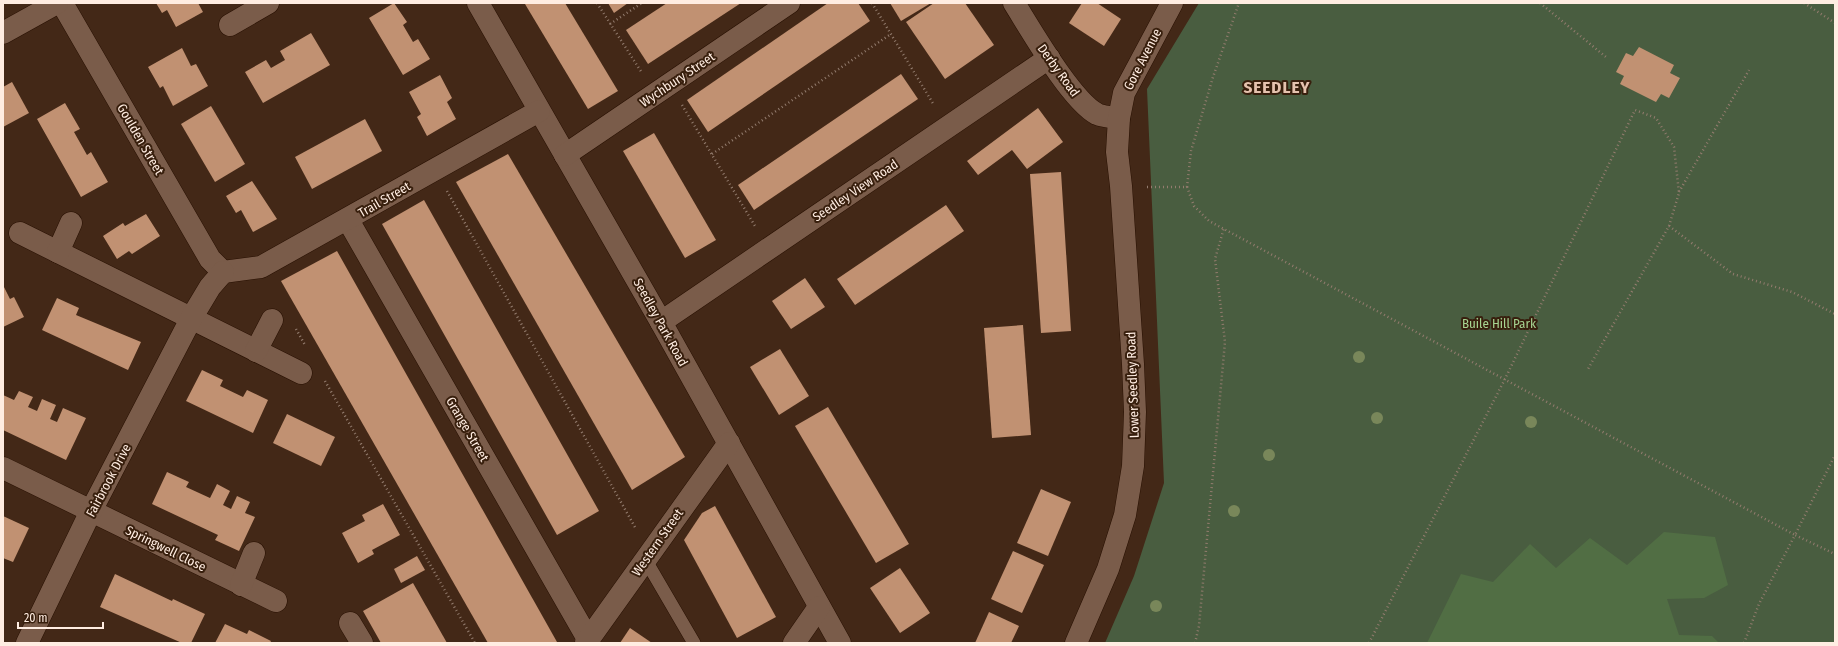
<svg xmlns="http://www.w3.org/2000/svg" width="1838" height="646" viewBox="0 0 1838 646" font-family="'Fira Sans Condensed',sans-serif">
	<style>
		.green { fill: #495d40 }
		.forest { fill: #516e44 }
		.building { fill: #c19172 }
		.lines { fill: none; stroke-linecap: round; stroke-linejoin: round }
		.lane-casing { stroke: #281002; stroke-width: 14 }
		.street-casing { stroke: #281002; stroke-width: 23 }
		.path { stroke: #937c6e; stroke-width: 2.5; stroke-dasharray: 1 3; stroke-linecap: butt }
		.lane { stroke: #7a5c4a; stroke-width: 13 }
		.street { stroke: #7a5c4a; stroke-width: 22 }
		.tree { fill: #79875a }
		.labels { text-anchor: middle; stroke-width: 4; stroke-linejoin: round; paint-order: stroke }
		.street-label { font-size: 13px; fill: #ffede2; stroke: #381f0d }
		.park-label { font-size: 13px; fill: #a6d491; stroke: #381f0d }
		.district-label { font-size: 17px; font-weight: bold; letter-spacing: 1px; fill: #e5c2ae; stroke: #381f0d }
	</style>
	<rect width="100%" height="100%" fill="#432817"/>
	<polygon class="green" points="1199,3 1835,3 1835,643 1105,643 1134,576 1164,483 1147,89"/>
	<polygon class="forest" points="1664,532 1715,537 1728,585 1704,598 1667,599 1679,635 1712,636 1719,643 1427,643 1461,574 1493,582 1530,544 1556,568 1590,538 1627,565"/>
	<g class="building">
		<polygon points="156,3 198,3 203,12 176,27 167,10 162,13"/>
		<polygon points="394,3 407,22 403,25 413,42 418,39 430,59 403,75 369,18"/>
		<polygon points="527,3 565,3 618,91 588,109 525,4"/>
		<polygon points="608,3 628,3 614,13"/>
		<polygon points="667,3 741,3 648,64 626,30"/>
		<polygon points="828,3 858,3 870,21 708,132 687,100"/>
		<polygon points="890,3 931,3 901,21"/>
		<polygon points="934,3 965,3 994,45 945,79 906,22"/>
		<polygon points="1082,3 1097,3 1121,19 1104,46 1069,23"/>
		<polygon points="311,33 330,65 263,103 245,72 266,60 271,68 285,60 280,51"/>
		<polygon points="1639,47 1674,65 1670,73 1680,78 1669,98 1661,94 1656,102 1620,84 1624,76 1616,72 1626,53 1633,56"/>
		<polygon points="182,48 191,66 196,64 208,86 173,106 163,86 160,88 148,67"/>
		<polygon points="901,74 918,99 754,210 738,185"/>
		<polygon points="440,75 452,98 447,102 456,119 427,136 417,117 421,114 409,92"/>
		<polygon points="12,82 29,113 3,127 3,87"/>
		<polygon points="65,103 80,129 74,132 87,155 91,152 108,182 81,197 37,119"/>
		<polygon points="211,106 245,164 215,182 181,124"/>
		<polygon points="1038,108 1063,142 1027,169 1012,150 978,175 967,161"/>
		<polygon points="365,119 382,151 312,189 295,157"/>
		<polygon points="654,133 716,240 685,258 623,151"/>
		<polygon points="508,154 685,457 632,490 456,182"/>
		<polygon points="1061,172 1071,331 1041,333 1030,174"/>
		<polygon points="252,181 277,219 253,232 241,210 236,213 226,196"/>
		<polygon points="424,200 599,511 557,535 382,224"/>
		<polygon points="946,205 964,231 855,305 837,279"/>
		<polygon points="146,214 160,236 132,254 129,251 117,259 103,236 123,223 125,226"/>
		<polygon points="337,251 557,642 556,643 488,643 281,281"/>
		<polygon points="805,278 825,307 791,329 772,301"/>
		<polygon points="3,285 10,299 14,297 24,317 3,327"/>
		<polygon points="57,298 79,308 76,315 141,342 128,370 42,330"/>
		<polygon points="1023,325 1031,435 992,438 984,328"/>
		<polygon points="780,349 809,396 779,415 750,367"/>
		<polygon points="202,370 223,380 220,386 243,397 247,390 268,400 253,433 186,401"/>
		<polygon points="19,391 33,397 28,407 37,411 42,399 56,405 50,419 57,422 63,408 86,418 66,460 3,430 3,395 14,400"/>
		<polygon points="828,407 909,544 876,563 795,426"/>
		<polygon points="287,414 335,437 321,466 273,443"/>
		<polygon points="167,472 189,482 186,487 210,498 217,484 230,491 223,505 231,509 237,496 250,502 245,513 255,517 239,551 215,540 218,535 152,504"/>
		<polygon points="1041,489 1071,502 1048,556 1017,543"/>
		<polygon points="383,504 400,535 372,550 374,554 358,563 342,533 365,521 362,515"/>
		<polygon points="715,506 776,617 737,638 684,540 702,513"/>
		<polygon points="3,516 29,528 13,562 3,558"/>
		<polygon points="1013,551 1044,565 1022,613 991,599"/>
		<polygon points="417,556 425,570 401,583 394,569"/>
		<polygon points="900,568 930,613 900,633 870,588"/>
		<polygon points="115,574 172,601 173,599 205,614 191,643 182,643 100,607"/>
		<polygon points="413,583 447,643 381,643 363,611"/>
		<polygon points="989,612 1019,626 1011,643 975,643"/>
		<polygon points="225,624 247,634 249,630 271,641 270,643 215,643"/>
		<polygon points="630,628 652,643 620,643"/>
	</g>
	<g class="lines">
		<defs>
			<polyline id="lane" points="645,559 694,643"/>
			<g id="street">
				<polyline points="62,3 210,259 223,272"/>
				<polyline points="478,3 661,322 840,643"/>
				<path d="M 1014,3 C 1031,30 1071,100 1097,114 C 1104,117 1111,117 1119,118"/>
				<polyline points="230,25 268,3"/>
				<polyline points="3,33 57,3"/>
				<polyline points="565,155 789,3"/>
				<polyline points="348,220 588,639"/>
				<polyline points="20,233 301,373"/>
				<polyline points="58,252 71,223"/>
				<polyline points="223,272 261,267 539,111"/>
				<polyline points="661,322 1049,58"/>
				<polyline points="256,351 272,320"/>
				<polyline points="3,468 276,601"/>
				<polyline points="241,585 254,553"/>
				<polyline points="350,623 362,643"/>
				<polyline points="27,643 91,511 192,317 210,287 223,272"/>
				<polyline points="586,643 729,443"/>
				<polyline points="794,643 819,607"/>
				<polyline points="1076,643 1108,569 1125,515 1133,466 1135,412 1133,364 1121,186 1117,152 1119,118 1124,93 1172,3"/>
			</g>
		</defs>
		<use href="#lane" class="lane-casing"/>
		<use href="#street" class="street-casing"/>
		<g class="path">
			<polyline points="597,3 642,73"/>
			<polyline points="872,3 934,105"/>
			<polyline points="1540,3 1606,57"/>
			<polyline points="1804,3 1835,23"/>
			<polyline points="610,24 642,3"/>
			<polyline points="682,105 755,226"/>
			<polyline points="712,154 891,34"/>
			<polyline points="1147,187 1187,187 1194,206 1209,221 1795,535 1835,455"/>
			<polyline points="1187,187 1191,151 1213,77 1239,3"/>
			<polyline points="447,191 636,529"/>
			<polyline points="1679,192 1749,70"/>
			<polyline points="1669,226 1733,274 1792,292 1835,314"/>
			<polyline points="296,329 305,345"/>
			<polyline points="325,381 475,643"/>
			<polyline points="1195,643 1199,626 1225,342 1215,259 1224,228"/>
			<polyline points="1369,643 1505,379 1635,110 1656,118 1674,147 1679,193 1669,226 1588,369"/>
			<polyline points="1744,643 1759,604 1795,535 1835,554"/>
		</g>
		<use href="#lane" class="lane"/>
		<use href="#street" class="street"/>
	</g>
	<g class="tree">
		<circle cx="1359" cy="357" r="6"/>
		<circle cx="1377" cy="418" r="6"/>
		<circle cx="1531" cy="422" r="6"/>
		<circle cx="1269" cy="455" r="6"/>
		<circle cx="1234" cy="511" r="6"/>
		<circle cx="1156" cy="606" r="6"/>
	</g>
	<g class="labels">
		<g class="street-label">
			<text transform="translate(1142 59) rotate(-63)" y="5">Gore Avenue</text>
			<text transform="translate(1059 70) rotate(54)" y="5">Derby Road</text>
			<text transform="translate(677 79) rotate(-34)" y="5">Wychbury Street</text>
			<text transform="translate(141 139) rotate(60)" y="5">Goulden Street</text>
			<text transform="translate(855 190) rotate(-34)" y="5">Seedley View Road</text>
			<text transform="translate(384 199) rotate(-30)" y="5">Trail Street</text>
			<text transform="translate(661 322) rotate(61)" y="5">Seedley Park Road</text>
			<text transform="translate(1132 385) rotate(-92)" y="5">Lower Seedley Road</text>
			<text transform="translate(468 429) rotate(60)" y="5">Grange Street</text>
			<text transform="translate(108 480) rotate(-62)" y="5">Fairbrook Drive</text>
			<text transform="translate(657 542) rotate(-55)" y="5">Western Street</text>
			<text transform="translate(166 548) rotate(26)" y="5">Springwell Close</text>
		</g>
		<g class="park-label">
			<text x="1499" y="328">Buile Hill Park</text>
		</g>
		<g class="district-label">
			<text x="1277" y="93">SEEDLEY</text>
		</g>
	</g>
	<rect width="1838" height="646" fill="none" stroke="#ffede2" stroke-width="8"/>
	<path d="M18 622v6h85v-6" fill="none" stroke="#ffede2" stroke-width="2"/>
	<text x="24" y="622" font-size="12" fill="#ffede2" stroke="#381f0d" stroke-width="3" paint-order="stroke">20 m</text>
</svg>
